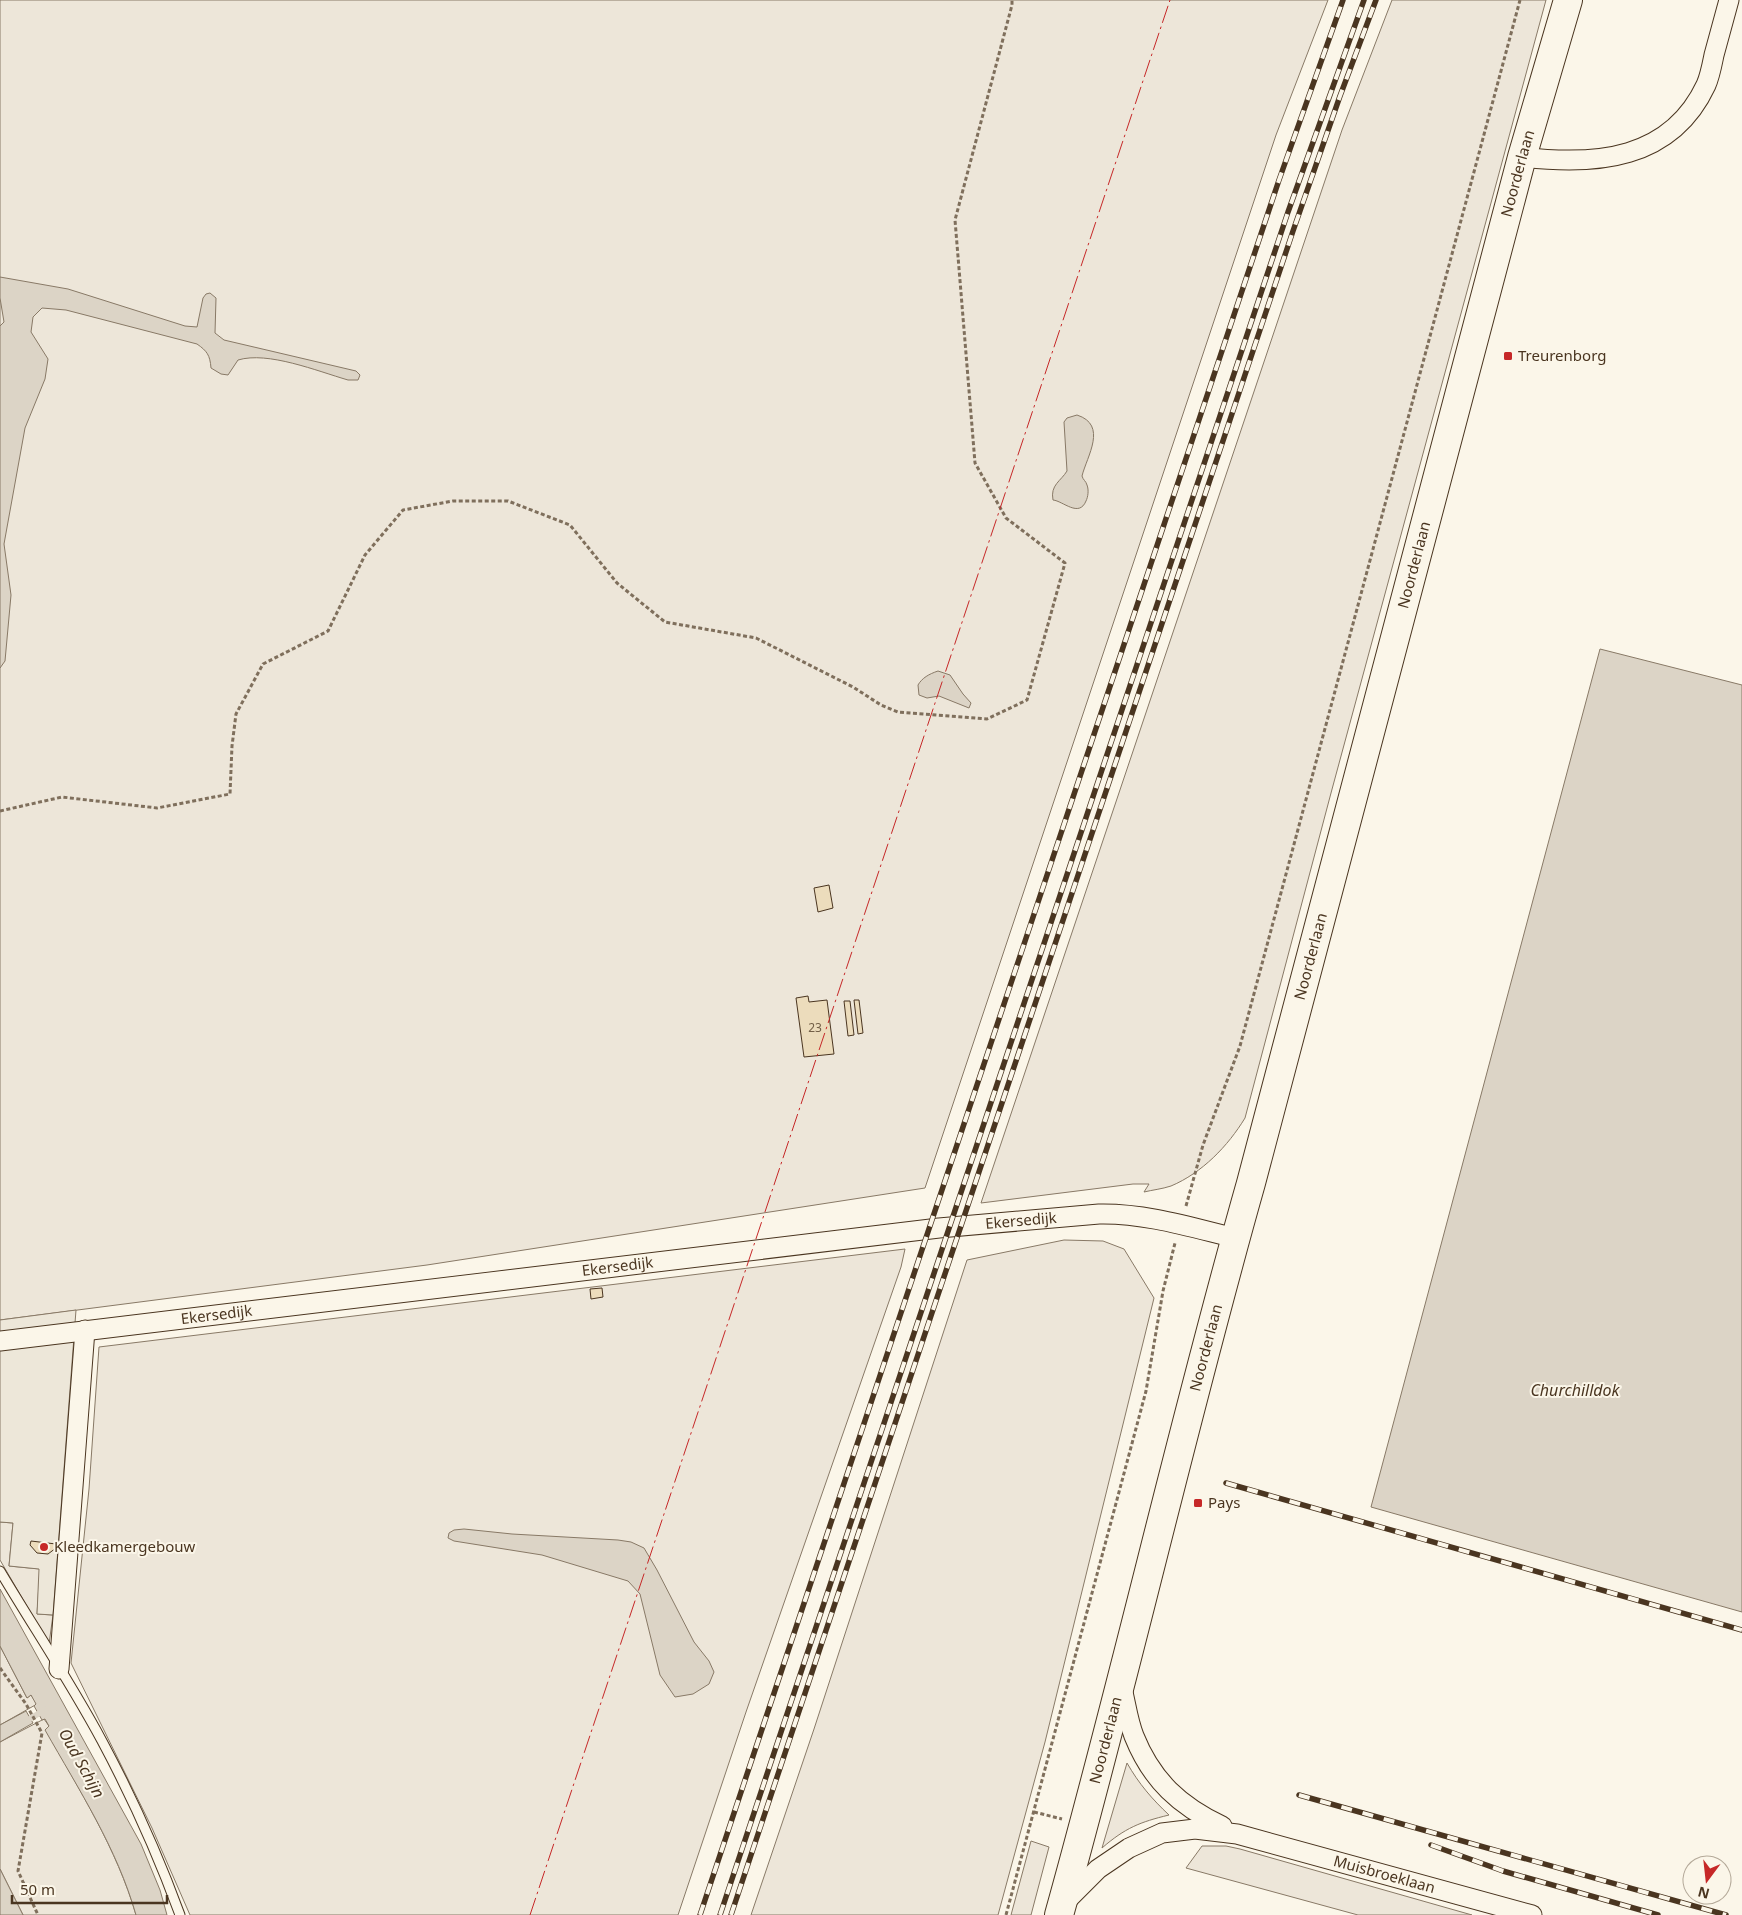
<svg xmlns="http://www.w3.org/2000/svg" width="1742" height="1915" viewBox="0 0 1742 1915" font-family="'Noto Sans',sans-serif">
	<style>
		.green { fill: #ede6d9; stroke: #887966 }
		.parking { fill: #ede7d9; stroke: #887966 }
		.water { fill: #dcd4c6; stroke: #887966 }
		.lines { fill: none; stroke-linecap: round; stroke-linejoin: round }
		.stream { stroke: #dcd4c6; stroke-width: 6 }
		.building { fill: #ecdcbc; stroke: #4a3520 }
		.lane-casing { stroke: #4a3520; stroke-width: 11 }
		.street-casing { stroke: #4a3520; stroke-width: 21 }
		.primary-casing { stroke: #4a3520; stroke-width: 30 }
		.path { stroke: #7f6f5c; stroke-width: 3; stroke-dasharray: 4 2.5; stroke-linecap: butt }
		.lane { stroke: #fbf6e9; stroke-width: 9 }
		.street { stroke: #fbf6e9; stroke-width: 19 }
		.primary { stroke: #fbf6e9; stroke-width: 28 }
		.rail-casing { stroke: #4a3520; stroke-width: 5.5 }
		.rail { stroke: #fbf6e9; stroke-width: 4; stroke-dasharray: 11; stroke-linecap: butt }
		.power { stroke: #c62828; stroke-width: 1; stroke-dasharray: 18 4 2.5 4; stroke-linecap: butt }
		.poi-dot { fill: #c62828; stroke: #fbf6e9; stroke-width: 2 }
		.labels { text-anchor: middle; stroke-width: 4; stroke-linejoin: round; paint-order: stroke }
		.number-label { font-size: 12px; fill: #725f47 }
		.street-label { font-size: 15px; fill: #4a3520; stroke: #fbf6e9 }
		.poi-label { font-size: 15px; fill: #4a3520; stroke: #fbf6e9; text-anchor: start }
		.water-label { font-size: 16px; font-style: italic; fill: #4a3520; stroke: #fbf6e9 }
	</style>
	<rect width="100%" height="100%" fill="#fbf6e9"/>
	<g class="green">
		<polygon points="0,0 1328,0 1276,135 925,1188 427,1265 0,1320"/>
		<path d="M 1392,0 L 1546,0 L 1331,793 L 1245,1118 C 1228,1146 1202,1173 1171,1186 C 1162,1189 1152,1190 1144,1192 L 1149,1184 L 1133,1184 L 981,1203 L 1342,130 Z"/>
		<polygon points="1064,1240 1103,1241 1124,1249 1154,1298 1045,1742 998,1915 751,1915 814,1729 967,1260"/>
		<polygon points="905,1249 901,1267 746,1712 678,1915 190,1915 152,1828 71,1663 89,1489 99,1347"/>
		<polygon points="0,1522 13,1523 9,1566 40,1569 37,1614 53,1615 49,1644 0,1560"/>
		<polygon points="0,1646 27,1698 31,1695 37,1704 0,1725"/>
		<path d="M 44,1719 L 49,1726 L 46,1730 C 79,1790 117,1849 136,1915 L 23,1915 L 0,1869 L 0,1742 Z"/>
		<path d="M 1127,1763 C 1139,1784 1152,1799 1169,1815 C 1140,1822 1125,1828 1102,1848 Z"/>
		<polygon points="1031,1841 1049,1847 1031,1915 1011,1915"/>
		<polygon points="1202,1846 1226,1846 1240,1849 1472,1915 1358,1915 1186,1868"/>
	</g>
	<polygon class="parking" points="76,1310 53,1615 37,1614 39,1569 9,1566 13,1523 0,1522 0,1320"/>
	<g class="water">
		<path d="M 0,277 L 68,289 L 185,326 L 197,327 L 203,298 L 206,294 L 210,293 L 216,298 L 215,333 L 224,340 L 356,371 L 360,375 L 358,380 L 348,380 C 317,371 268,351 238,360 L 228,375 L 221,374 L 211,368 C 210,355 207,351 197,344 L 66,310 L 42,308 L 33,317 L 31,332 L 48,359 L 45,379 L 25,428 L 4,544 L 11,595 L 5,661 L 0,668 L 0,326 L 4,322 L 0,298 Z"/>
		<path d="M 1077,415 C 1108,425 1087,456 1082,476 C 1083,480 1086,481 1087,485 C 1089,490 1088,497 1086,501 C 1079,518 1063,501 1053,500 C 1050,485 1061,481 1067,471 L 1064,422 L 1067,418 Z"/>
		<polygon points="1600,649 1742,685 1742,1612 1371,1507"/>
		<path d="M 938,671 L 950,675 L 963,694 L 971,703 L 969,708 L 939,696 L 927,698 L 919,695 L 918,685 C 922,678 929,674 938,671 Z"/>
		<polygon points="464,1529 512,1534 618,1540 631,1542 644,1548 657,1570 694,1642 709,1661 714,1672 709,1684 693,1694 675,1697 660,1675 640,1594 628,1581 542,1555 454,1541 448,1538 449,1533 454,1530"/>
		<path d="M 0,1589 L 141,1844 L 160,1890 L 167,1915 L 136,1915 C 117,1848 79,1790 45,1730 L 49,1726 L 45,1719 L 42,1720 L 34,1706 L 36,1704 L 31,1695 L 27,1698 L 0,1646 Z"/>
		<polygon points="26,1711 33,1723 0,1742 0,1725"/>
		<polygon points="0,1869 23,1915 0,1915"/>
	</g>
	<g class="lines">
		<polyline class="stream" points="31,1718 45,1710"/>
	</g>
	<g class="building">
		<polygon points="829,885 833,908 818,912 814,888"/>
		<polygon points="808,996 809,1002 827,1000 834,1054 804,1057 796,998"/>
		<polygon points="854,1000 859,1000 863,1033 858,1034"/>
		<polygon points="844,1001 850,1001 854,1035 848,1036"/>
		<polygon points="602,1288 603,1297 591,1299 590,1289"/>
		<polygon points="31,1541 56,1544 56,1548 48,1554 37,1553 30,1545"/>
	</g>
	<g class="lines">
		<defs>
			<path id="lane" d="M 0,1571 C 34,1628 71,1683 102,1741 C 132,1797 158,1855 180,1915"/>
			<g id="street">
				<path d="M 1522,157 C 1596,166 1671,160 1706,85 C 1710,76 1712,65 1714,55 C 1719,37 1724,18 1729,0"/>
				<path id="s1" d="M 0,1341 L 939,1228 L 1099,1214 C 1145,1213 1190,1227 1235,1238"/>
				<polyline points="59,1669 85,1330"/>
				<path d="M 1122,1688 C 1126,1704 1128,1721 1134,1736 C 1152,1781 1180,1806 1222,1826"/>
				<path id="s2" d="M 1064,1903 L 1098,1869 L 1129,1848 L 1162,1833 L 1195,1829 L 1237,1834 L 1532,1915"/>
			</g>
			<g id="primary">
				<path id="s3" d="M 1059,1915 C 1127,1672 1182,1426 1251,1183 L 1522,157 L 1568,0"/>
			</g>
		</defs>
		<use href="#lane" class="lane-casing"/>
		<use href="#street" class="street-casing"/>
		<use href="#primary" class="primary-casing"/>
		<g class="path">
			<polyline points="0,811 62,797 157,808 230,794 232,746 236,714 263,664 328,631 365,555 403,510 453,501 508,501 570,525 617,583 665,622 756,638 853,687 881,705 898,712 987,719 1027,700 1065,563 1006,518 975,463 955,220 1012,5 1012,0"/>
			<polyline points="1186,1206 1203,1145 1240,1046 1520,0"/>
			<polyline points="0,1668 26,1704 42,1733 18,1871 38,1915"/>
			<polyline points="1034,1812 1062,1819"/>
			<polyline points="1006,1915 1146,1391 1163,1291 1175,1243"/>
		</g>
		<use href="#lane" class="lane"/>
		<use href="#street" class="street"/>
		<use href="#primary" class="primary"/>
		<defs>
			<g id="rail">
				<polyline points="1226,1483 1742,1630"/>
				<polyline points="1299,1795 1726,1915"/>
				<polyline points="1431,1845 1503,1871 1658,1915"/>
				<polyline points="700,1915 1279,180 1343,0"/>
				<polyline points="720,1915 1288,212 1364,0"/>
				<polyline points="731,1915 1293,231 1340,96 1376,0"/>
			</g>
		</defs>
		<use href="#rail" class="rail-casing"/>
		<use href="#rail" class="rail"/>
		<polyline class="power" points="530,1915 1170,0"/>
	</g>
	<g class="poi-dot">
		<rect x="1503" y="351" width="10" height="10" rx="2.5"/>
		<rect x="1193" y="1498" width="10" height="10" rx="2.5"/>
		<circle cx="44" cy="1547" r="5"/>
	</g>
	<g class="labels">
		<g class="number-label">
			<text x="815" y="1032">23</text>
		</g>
		<g class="street-label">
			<text dy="5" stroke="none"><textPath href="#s3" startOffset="1801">Noorderlaan</textPath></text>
			<text dy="5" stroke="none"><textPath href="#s3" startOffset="1396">Noorderlaan</textPath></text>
			<text dy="5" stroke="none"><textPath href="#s3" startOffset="991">Noorderlaan</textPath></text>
			<text dy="5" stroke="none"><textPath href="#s1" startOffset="1028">Ekersedijk</textPath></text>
			<text dy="5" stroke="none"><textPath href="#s1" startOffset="622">Ekersedijk</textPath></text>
			<text dy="5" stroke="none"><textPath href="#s1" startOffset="218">Ekersedijk</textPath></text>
			<text dy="5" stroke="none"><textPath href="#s3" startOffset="586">Noorderlaan</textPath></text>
			<text dy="5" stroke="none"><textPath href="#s3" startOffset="181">Noorderlaan</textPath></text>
			<text dy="5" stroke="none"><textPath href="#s2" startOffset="350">Muisbroeklaan</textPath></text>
		</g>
		<g class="poi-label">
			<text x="1518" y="361">Treurenborg</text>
			<text x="1208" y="1508">Pays</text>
			<text x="54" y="1552">Kleedkamergebouw</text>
		</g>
		<g class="water-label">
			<text x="1575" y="1396">Churchilldok</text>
			<text transform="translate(82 1763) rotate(61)" y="6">Oud Schijn</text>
		</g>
	</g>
	<g transform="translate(1707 1880) rotate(195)"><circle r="24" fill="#fbf6e9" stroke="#b4a999"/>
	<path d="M0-4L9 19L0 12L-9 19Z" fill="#c62828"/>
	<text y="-8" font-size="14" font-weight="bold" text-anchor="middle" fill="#4a3520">N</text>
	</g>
	<path d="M12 1895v8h155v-8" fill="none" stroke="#4a3520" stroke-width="2.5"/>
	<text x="20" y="1895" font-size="15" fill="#4a3520" stroke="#fbf6e9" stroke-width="4" paint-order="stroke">50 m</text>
</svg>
